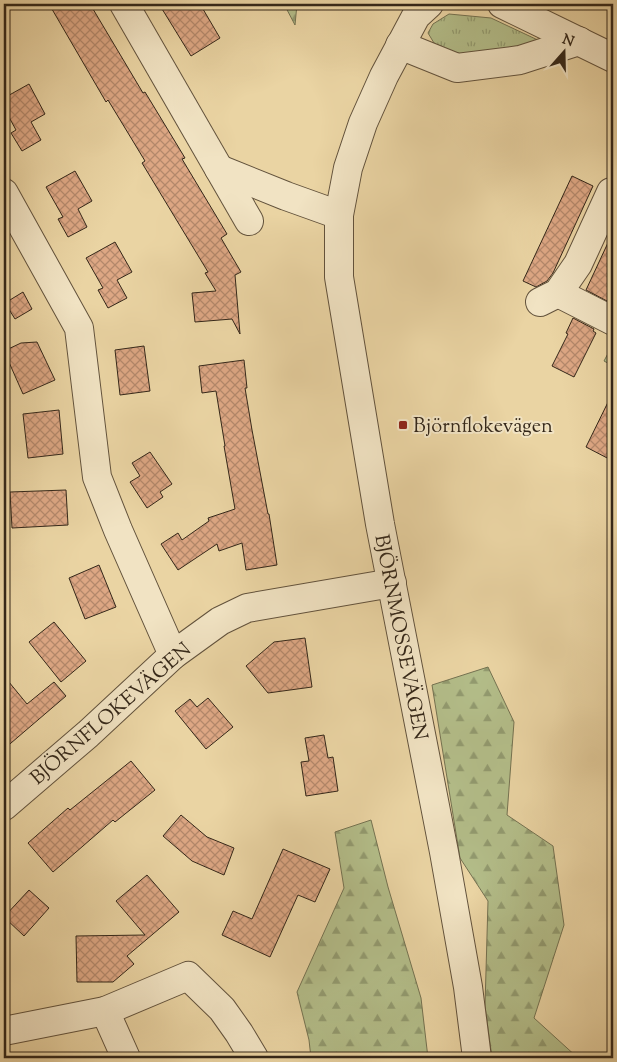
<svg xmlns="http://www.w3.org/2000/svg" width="617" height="1062" viewBox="0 0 617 1062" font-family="'Sorts Mill Goudy',serif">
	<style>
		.grass { fill: url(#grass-tufts); stroke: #747251 }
		.forest { fill: url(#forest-firs); stroke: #747251 }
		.park { fill: url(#park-crowns); stroke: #747251 }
		.building { fill: url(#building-cross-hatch); stroke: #342719 }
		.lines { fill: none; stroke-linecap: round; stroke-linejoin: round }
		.minor-casing { stroke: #62523c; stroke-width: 30 }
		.minor { stroke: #f1e3c3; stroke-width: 28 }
		.poi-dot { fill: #8f2418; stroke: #f1e3c3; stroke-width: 2 }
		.labels { text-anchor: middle; stroke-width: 4; stroke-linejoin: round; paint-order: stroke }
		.poi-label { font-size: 20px; fill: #342719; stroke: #f1e3c3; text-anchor: start }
		.street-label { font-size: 20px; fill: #342719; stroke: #f1e3c3 }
	</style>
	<defs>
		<pattern id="grass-tufts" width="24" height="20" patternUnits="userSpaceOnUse" patternTransform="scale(1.25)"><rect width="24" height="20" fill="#b3bd89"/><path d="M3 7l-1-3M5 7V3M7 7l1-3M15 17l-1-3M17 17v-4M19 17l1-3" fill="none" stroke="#929a6f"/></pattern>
		<pattern id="forest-firs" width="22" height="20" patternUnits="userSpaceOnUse" patternTransform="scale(1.25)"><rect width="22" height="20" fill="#b3bd89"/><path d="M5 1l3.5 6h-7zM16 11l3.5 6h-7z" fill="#929a6f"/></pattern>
		<pattern id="park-crowns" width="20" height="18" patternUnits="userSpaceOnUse" patternTransform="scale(1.25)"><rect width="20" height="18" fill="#b3bd89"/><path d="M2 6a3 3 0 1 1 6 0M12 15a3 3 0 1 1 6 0" fill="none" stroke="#929a6f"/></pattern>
		<pattern id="building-cross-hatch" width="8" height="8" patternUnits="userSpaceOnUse" patternTransform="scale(1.25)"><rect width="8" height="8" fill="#dda784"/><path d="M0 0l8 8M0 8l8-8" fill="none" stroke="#b4886b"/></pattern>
	</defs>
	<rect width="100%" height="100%" fill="#ead4a3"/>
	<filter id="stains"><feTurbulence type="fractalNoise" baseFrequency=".004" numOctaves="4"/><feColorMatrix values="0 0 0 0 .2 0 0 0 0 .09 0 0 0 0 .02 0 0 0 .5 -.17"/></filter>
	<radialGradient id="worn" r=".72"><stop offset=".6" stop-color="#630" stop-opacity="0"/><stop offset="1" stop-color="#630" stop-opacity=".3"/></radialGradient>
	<polygon class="grass" points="449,14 491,18 542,42 479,56 466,55 446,51 434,43 428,33 433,24"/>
	<g class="forest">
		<polygon points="284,4 297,4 295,25"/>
		<polygon points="488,667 514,722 507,815 553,846 564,925 534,1018 578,1058 492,1058 485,1006 488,901 460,858 432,685"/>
		<polygon points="371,820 388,887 421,998 428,1058 311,1058 309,1040 297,992 344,888 335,832"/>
	</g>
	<polygon class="park" points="613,344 613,366 604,361"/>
	<g class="building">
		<polygon points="49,4 90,4 143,93 145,92 185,158 182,159 227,234 221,238 241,272 235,275 240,334 232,319 195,322 192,293 216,291 205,273 208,272 142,163 145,161 108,100 106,102"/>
		<polygon points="159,4 200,4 220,38 191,56"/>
		<polygon points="29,84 45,114 31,122 41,140 22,151 11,133 16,130 4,108 4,98"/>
		<polygon points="75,171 92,201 78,209 87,227 68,237 58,219 63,217 46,187"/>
		<polygon points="572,176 593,186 553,273 547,281 536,287 523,281"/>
		<polygon points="613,232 613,288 607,301 586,290"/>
		<polygon points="115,242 132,272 117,280 127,298 108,308 98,290 103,288 86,258"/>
		<polygon points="23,292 32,309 15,319 5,303"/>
		<polygon points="573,318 594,329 593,331 596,333 574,377 552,366 568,334 566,333"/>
		<polygon points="37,342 55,380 23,394 4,351 21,343"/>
		<polygon points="144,346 150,391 120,395 115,350"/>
		<polygon points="244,360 247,388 245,388 252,430 268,514 269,514 277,565 246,570 242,543 219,551 217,544 178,570 161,544 178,533 182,540 209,521 208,518 235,509 224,446 225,446 216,391 202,393 199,366"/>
		<polygon points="613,392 613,461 586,447"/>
		<polygon points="59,410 63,454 28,458 23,414"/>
		<polygon points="150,452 172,484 160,492 163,497 147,508 130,482 140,476 132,463"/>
		<polygon points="66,490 68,525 12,528 10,492"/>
		<polygon points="99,565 116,607 85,619 69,578"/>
		<polygon points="54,622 86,661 61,682 29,642"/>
		<polygon points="305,638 312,687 268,693 246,666 274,642"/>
		<polygon points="4,676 27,704 54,682 66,696 4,749"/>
		<polygon points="208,698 233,727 206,749 175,711 190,699 197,707"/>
		<polygon points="324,735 328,758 333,757 338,791 306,796 301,762 309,761 305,738"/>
		<polygon points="131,761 155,790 115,822 113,820 53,872 28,843 68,808 70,810"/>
		<polygon points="181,815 207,837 234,848 224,875 192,861 163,836"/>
		<polygon points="283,849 330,869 315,902 298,895 270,957 222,935 233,911 252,919"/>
		<polygon points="147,875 179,912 127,956 134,964 113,982 77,982 76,936 145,935 116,901"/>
		<polygon points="29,890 49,908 24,936 4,917"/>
	</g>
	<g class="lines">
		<defs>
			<g id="minor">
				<polyline points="124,4 249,221"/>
				<polyline points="429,4 416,16 384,76 363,123 348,168 339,215 339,277 380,524 444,852 468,987 477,1058"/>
				<polyline points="502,4 613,58"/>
				<polyline points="400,45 457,68 520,60 579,41"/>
				<polyline points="219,169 286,196 339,215"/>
				<polyline points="4,193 79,328 97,477 118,530 173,655"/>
				<polyline points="558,293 613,321"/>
				<polyline points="540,302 558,293 578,264 611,192"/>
				<polyline points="4,806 88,734 173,655 220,621 247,608 392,583"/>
				<polyline points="105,1011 126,1058"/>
				<polyline points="4,1031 105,1011 188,976 222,1009 239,1033 254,1058"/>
			</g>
		</defs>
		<use href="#minor" class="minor-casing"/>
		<use href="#minor" class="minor"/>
	</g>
	<rect class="poi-dot" x="398" y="420" width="10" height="10" rx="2.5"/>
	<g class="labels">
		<g class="poi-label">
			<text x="413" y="432">Björnflokevägen</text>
		</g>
		<g class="street-label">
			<text transform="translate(402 637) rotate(79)" y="7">BJÖRNMOSSEVÄGEN</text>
			<text transform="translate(110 713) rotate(-41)" y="7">BJÖRNFLOKEVÄGEN</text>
		</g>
	</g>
	<rect width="617" height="1062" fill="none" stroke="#ead4a3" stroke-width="20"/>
	<rect x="5" y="5" width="607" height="1052" fill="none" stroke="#342719" stroke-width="2.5"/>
	<rect x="10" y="10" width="597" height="1042" fill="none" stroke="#342719"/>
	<g transform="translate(564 52) rotate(20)" stroke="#f1e3c3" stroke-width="4" paint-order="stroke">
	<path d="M0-4L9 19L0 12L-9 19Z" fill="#342719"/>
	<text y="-8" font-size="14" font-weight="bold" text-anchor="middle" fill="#342719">N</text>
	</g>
	<rect width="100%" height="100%" filter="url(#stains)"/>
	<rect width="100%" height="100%" fill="url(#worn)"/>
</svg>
